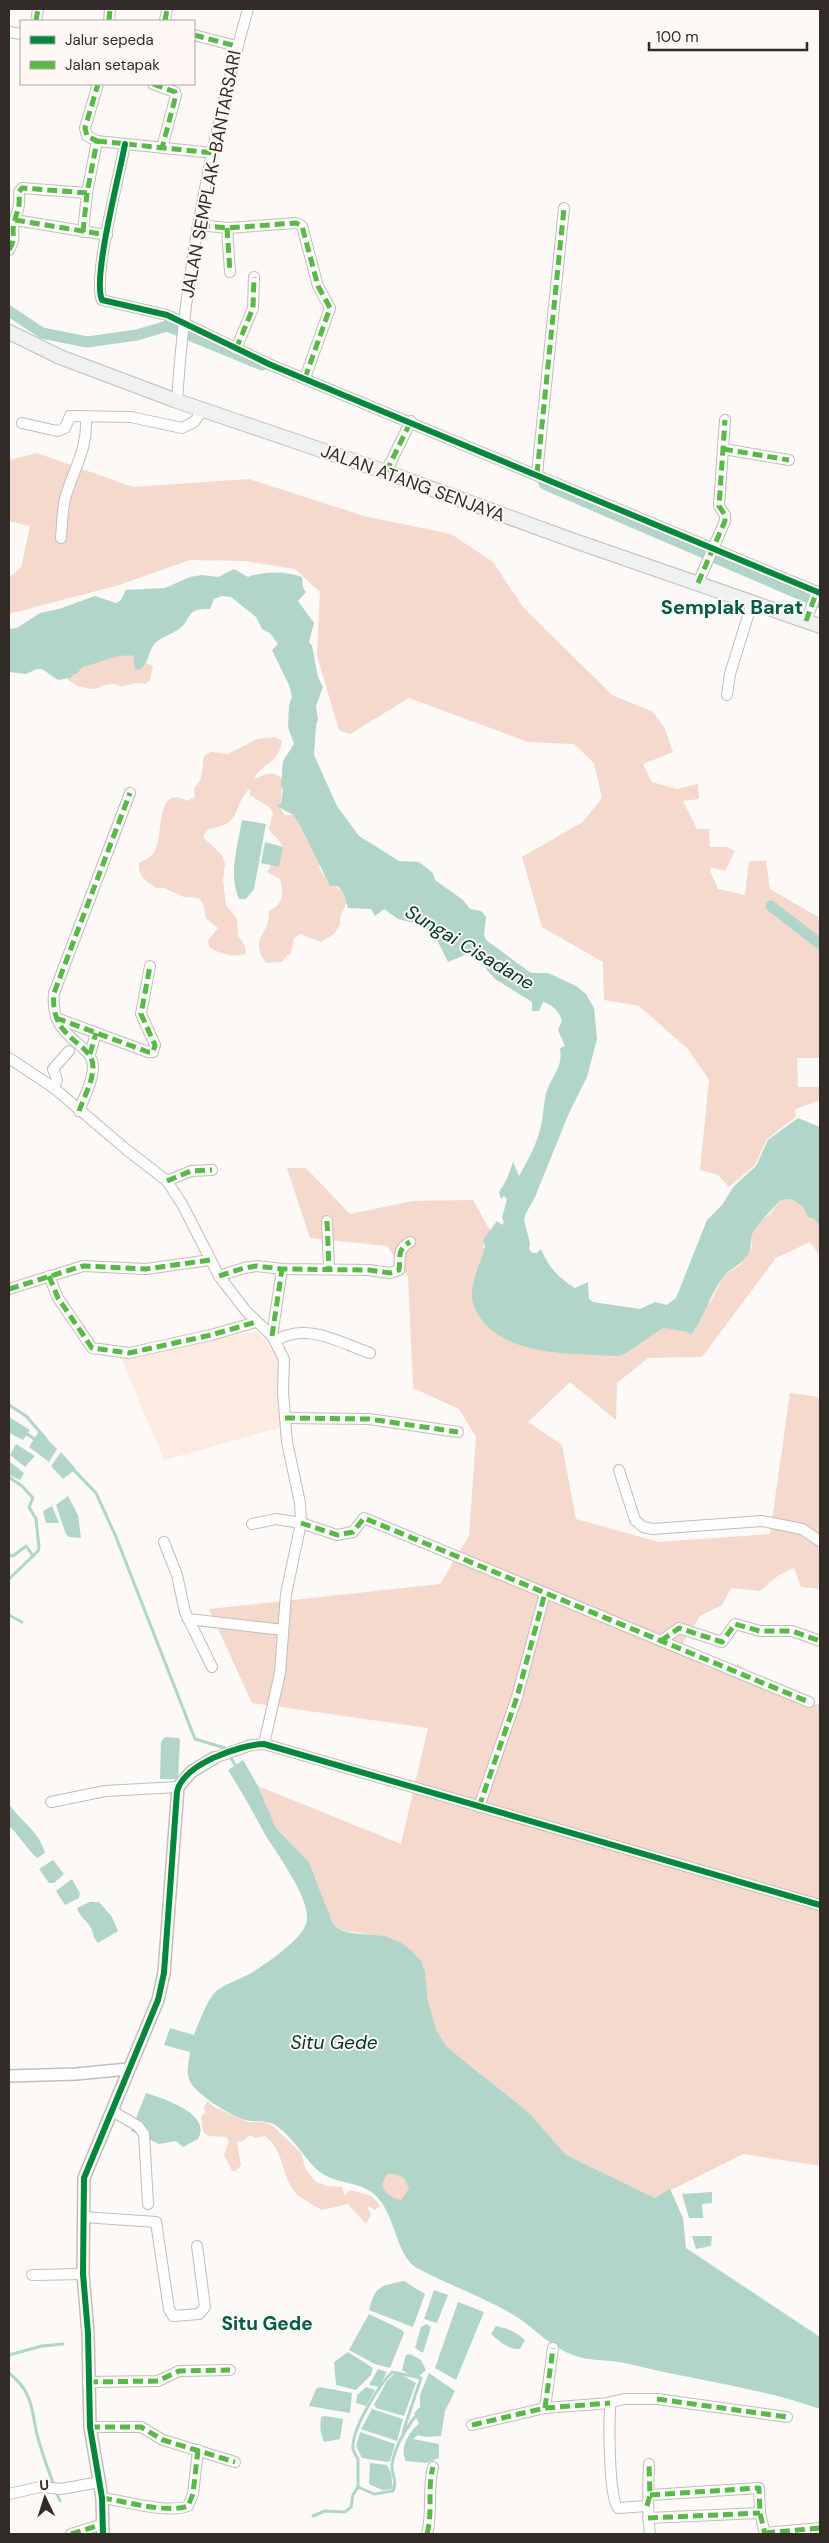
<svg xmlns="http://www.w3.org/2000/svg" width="829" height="2543" viewBox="0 0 829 2543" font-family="'DM Sans',sans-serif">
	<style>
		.green { fill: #fdeae1 }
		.forest { fill: #f4d9cc }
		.water { fill: #b1d6c9; fill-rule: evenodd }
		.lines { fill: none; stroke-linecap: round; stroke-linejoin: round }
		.stream { stroke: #b1d6c9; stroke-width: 3 }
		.canal { stroke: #b1d6c9; stroke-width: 11 }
		.minor-casing { stroke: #c2bebb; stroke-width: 12 }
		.tertiary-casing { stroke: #c2bebb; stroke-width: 14 }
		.secondary-casing { stroke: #c2bebb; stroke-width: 16 }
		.minor { stroke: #fffefe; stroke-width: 10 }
		.tertiary { stroke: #fffefe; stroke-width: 11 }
		.secondary { stroke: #eff2f1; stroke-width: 14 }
		.quiet { stroke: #58b947; stroke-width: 5; stroke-dasharray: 10 5; stroke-linecap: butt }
		.cycleway-casing { stroke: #fff8f4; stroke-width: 9 }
		.cycleway { stroke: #00873e; stroke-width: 6 }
		.labels { text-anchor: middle; stroke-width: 4; stroke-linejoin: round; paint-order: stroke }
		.street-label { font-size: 18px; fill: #322b27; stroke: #fff8f4 }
		.water-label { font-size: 19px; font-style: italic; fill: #013428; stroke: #fff8f4 }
		.neighbourhood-label { font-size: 19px; font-weight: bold; fill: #015947; stroke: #fff8f4 }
		.quarter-label { font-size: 20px; font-weight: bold; fill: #015947; stroke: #fff8f4 }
	</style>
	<rect width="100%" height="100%" fill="#fcf9f7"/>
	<polygon class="green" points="258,1332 280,1359 282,1427 164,1460 119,1353"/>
	<g class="forest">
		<polygon points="37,453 133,487 249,479 364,516 451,534 493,562 523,607 612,695 653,712 664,727 673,752 643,764 652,782 677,789 698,784 699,799 683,801 697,829 709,829 710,847 726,847 735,851 725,871 711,867 710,871 718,889 745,895 749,861 766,861 770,889 820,918 820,1058 797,1058 798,1087 820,1087 820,1100 795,1109 796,1117 767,1139 755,1165 729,1187 718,1175 700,1170 709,1080 688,1049 639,1006 604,1000 603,962 542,927 522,857 583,822 602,798 594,763 574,744 528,742 409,698 350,734 339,730 317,656 320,592 295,569 244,561 190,560 119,585 9,614 9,577 21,568 30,526 9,521 9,460"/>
		<path d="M 123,652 L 153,666 L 150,680 L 145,684 C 136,681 129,686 120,686 C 117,685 114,683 112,684 C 101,684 95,693 84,687 L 79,687 L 68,680 L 68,675 L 88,663 L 119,656 Z"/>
		<path d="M 275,737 L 282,741 C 279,764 261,763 254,779 C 267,774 273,769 283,780 L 280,808 L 285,815 L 293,815 L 300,824 L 307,840 L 314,845 L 321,859 L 319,867 L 323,875 L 349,898 L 340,917 L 340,925 L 334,934 L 321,942 L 300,934 L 294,938 L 291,954 L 287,955 L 282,962 L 266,963 C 248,936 270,937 269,911 C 284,903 284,895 280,879 L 267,872 L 271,865 L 278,862 L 283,847 C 280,839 273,836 269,829 L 273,813 L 269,807 L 250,795 L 250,788 C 230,808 245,824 208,829 L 203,837 L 222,855 L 225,864 L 223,880 L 226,905 L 237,919 L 238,936 L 245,946 L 246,954 C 233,958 222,954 210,948 L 208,941 L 218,928 L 206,918 L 203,904 L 199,898 L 184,897 L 164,888 L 156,888 C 147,881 137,876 139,863 C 143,861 149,858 152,855 C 166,840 153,782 187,801 L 195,797 L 194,789 L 201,779 L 204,756 L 211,752 L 228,754 L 257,739 Z"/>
		<path d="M 287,1168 L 306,1168 L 350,1214 L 413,1201 L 473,1200 L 491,1232 L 483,1240 L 491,1327 C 523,1355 559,1351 598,1355 C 606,1356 612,1358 621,1355 C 632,1352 651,1334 663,1327 L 688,1332 L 712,1299 L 724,1275 L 740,1265 L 752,1247 L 751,1236 L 758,1222 L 770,1214 L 781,1200 L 792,1199 L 803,1207 L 808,1217 L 814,1219 L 820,1226 L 820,1256 L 810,1242 L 776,1258 L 702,1357 L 648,1358 L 617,1383 L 616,1420 L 570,1382 L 528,1422 L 562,1445 L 576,1519 L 659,1542 L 770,1534 L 790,1393 L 820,1397 L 820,1589 L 801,1587 L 794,1568 L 779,1575 L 760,1591 L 731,1588 L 722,1605 L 700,1616 L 683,1643 C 701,1665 708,1678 738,1664 C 761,1682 789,1709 820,1704 L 820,2166 L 743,2154 L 655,2198 L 566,2155 L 480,2073 L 446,2046 L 436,2029 L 428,2001 L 425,1972 L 369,1934 L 340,1930 L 333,1924 L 309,1862 L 276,1828 L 258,1786 L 401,1844 L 428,1728 L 252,1703 L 209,1609 L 440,1584 L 469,1536 L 476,1437 L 459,1409 L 413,1388 L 408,1276 L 387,1246 L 310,1238 Z"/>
		<path d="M 208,2101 L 214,2107 L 248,2122 L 263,2122 L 273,2126 L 301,2153 L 306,2170 L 316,2182 L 327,2186 L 342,2187 L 345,2196 L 350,2190 C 362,2194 372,2192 380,2206 L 375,2210 L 367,2206 L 371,2215 L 366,2224 L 348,2204 L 322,2210 C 314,2205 305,2201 299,2196 C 280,2180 287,2153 265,2136 L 255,2138 L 250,2135 L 243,2141 L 237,2142 L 241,2165 L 236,2171 L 232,2171 L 224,2155 L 229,2141 L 227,2137 L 208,2136 L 203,2131 L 201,2117 L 205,2112 L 204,2107 Z"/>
		<polygon points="408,2167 410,2214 379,2186 385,2172"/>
	</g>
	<g class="water">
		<path d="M 234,569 L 248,577 C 264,571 286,571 302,577 L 303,588 L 306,592 L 298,601 L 314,623 L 309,642 L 312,646 L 318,677 L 323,687 L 316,706 L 318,720 L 316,725 L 314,755 L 337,806 L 359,836 L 399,861 L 419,862 L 433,873 L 435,880 L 463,900 L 470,909 L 481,911 L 486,917 L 484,935 L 486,940 L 531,973 L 548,973 L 576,986 L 586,994 L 594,1008 L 597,1039 L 587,1077 L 569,1113 L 535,1197 L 526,1213 L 524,1220 L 530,1243 L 529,1249 L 532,1253 L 537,1253 L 541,1249 C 548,1267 559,1278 575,1288 L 588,1282 L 589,1299 L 593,1302 L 640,1309 L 655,1302 L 667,1305 L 676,1298 L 707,1220 L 722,1205 L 734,1186 L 756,1166 L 768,1140 L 798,1118 L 820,1127 L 820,1226 L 814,1219 L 808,1217 L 803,1207 L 792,1199 L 781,1200 C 772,1210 755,1225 752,1235 C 750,1242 752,1247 748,1254 C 742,1265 730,1268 723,1277 C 710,1295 704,1317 691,1335 L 688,1332 L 663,1328 C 652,1334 632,1351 622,1355 C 613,1358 604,1355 595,1355 C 554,1354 489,1351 473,1303 C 468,1287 481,1262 485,1247 L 483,1240 L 497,1221 L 502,1225 L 504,1222 L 502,1218 L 507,1199 L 504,1196 L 501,1199 L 499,1192 L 507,1179 L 513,1162 L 519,1176 C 528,1160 537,1144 541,1126 C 544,1114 543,1099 548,1088 C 554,1073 563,1067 560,1048 L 565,1046 L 558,1030 L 562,1021 C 559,1011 553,1005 543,1002 L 539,1011 L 532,1011 L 532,1002 L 495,979 L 487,970 L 477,953 L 472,952 L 448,962 L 435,936 L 422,925 L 398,919 L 384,909 L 375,916 L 371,909 L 348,908 L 344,894 L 338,886 L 330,886 L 299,823 L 293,815 L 277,806 L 281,803 L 283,789 L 281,785 L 283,761 L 294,744 L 288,727 L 289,705 L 292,697 L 289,685 L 272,650 L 278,644 L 270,633 L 262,629 L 256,617 L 231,597 L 222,596 L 214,599 L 210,609 C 184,608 193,619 179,629 C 171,635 159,637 153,646 C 147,656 150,660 139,670 L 135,669 L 133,656 C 115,653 99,664 82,667 L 77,674 L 74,674 L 70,678 L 58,680 L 42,669 L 37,669 L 26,674 L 9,672 L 9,629 L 17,628 L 40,613 L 59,609 L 95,596 L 116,603 L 121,600 L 126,590 L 165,588 L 190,577 L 202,575 L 218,577 Z"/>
		<path d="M 242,820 L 266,824 L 254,889 L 246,899 L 239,899 C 228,874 238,845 242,820 Z"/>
		<polygon points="265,842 283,847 279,867 261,863"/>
		<polygon points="9,1417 30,1430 23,1440 9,1433"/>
		<polygon points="39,1431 57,1449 49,1462 29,1447"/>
		<polygon points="16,1444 35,1456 25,1467 10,1455"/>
		<polygon points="61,1452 76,1469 63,1479 51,1466"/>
		<polygon points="9,1461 24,1473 20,1480 9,1475"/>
		<polygon points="68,1496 78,1515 81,1538 69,1537 66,1534 56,1505"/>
		<polygon points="52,1506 59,1523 46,1523 43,1511"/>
		<polygon points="165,1737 179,1738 180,1741 178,1779 160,1779 161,1742"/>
		<path d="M 243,1760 L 258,1786 L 276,1828 L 309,1862 L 333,1924 L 340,1930 L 351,1933 L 384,1936 L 400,1942 L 411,1950 L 421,1961 L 425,1972 L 428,2001 L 436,2029 L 446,2046 L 529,2113 L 566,2155 L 655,2198 L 670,2189 L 683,2218 L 686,2248 L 820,2337 L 820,2409 C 758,2387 693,2380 629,2364 C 611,2359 591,2362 573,2355 C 552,2348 535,2329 517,2317 C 485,2297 448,2285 415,2267 C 395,2251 396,2218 378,2198 C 364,2181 337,2185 320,2172 C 304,2159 293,2136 275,2125 C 263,2119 257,2123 246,2120 C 232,2117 193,2093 189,2079 C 186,2071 189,2060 190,2052 L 164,2045 L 170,2028 L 194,2035 C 199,2023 208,1996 219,1989 C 230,1982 242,1978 253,1972 C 268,1962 300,1941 306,1924 C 314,1903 277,1854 266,1836 C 254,1814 242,1792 228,1770 ZM 387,2174 C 399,2173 406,2177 409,2189 L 401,2200 C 392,2198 384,2193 382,2184 Z"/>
		<path d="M 9,1804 C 21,1822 39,1831 45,1853 L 37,1858 C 26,1848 20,1836 9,1826 Z"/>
		<polygon points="53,1860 64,1874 54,1883 49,1883 39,1869"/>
		<polygon points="72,1879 80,1893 79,1898 65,1905 56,1891"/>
		<path d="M 90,1902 L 99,1902 L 112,1917 L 118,1931 L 98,1943 C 93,1938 94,1934 91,1928 C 87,1920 79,1917 77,1908 Z"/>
		<path d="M 146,2093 C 162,2098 213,2114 198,2139 L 183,2147 L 176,2141 L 159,2144 L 131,2131 Z"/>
		<polygon points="712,2192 712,2203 702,2204 703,2218 689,2218 682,2194"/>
		<polygon points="692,2236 712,2236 711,2246 696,2249"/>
		<path d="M 404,2281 L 425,2294 L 413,2327 L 369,2310 C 375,2286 380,2286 404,2281 Z"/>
		<polygon points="434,2290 448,2295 437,2323 424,2319"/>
		<polygon points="458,2302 484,2312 456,2380 435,2368"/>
		<polygon points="369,2314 402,2330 404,2333 390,2368 375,2364 349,2350"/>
		<polygon points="426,2324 431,2327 423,2353 415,2348 421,2327"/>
		<path d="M 496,2326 C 507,2328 516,2332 525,2340 L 520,2349 C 509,2350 499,2341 491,2334 Z"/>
		<polygon points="348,2352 373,2368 371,2375 356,2390 336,2385 334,2362"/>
		<polygon points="410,2354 421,2360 426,2370 416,2379 402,2370 406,2355"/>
		<polygon points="378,2369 387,2372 379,2387 369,2385"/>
		<polygon points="396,2372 416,2383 404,2416 376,2408 374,2405 387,2381"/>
		<path d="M 429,2373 L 455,2391 L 445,2411 L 441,2436 L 426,2437 L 418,2435 L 413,2439 L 439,2444 L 439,2458 L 426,2463 L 406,2461 C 399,2448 409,2432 419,2424 L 414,2413 L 420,2407 L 420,2395 Z"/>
		<polygon points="320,2387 352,2393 350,2413 309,2406 316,2389"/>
		<polygon points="366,2387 375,2390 366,2406 356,2403 357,2395"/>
		<polygon points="372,2409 403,2419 397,2441 361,2429"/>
		<path d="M 325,2416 L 343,2419 L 340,2439 L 324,2442 C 320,2433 320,2427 321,2417 Z"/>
		<polygon points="360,2432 395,2444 390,2461 387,2462 362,2458 356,2446"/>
		<polygon points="370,2463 387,2465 391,2473 393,2489 382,2490 369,2484"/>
	</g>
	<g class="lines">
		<g class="stream">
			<polyline points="9,1405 26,1416 46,1439"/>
			<polyline points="24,1432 36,1440"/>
			<polyline points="72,1468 96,1493 116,1537 195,1739 225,1748 237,1768"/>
			<polyline points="9,1555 13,1556 26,1546 33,1556"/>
			<polyline points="9,1579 38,1551 39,1547 36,1519 29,1507 33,1498 22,1486 10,1478"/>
			<polyline points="9,1615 22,1622"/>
			<polyline points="9,2355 42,2346 63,2344"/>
			<path d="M 9,2373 C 31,2391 31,2404 36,2430 C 40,2449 48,2468 54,2486"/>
			<path d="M 358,2459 C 356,2456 354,2452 353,2449 C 351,2430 379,2385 392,2372 L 421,2378 L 403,2432"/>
			<path d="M 358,2487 L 374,2494 L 393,2491 C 398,2481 391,2474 392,2464 C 395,2447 405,2430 415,2417"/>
			<polyline points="56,2492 60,2501"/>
			<polyline points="313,2516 325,2511 345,2512 351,2507 353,2495 358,2487 358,2461"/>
		</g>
		<g class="canal">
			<polyline points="9,311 42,333 87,342 137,335 167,326 262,365"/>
			<polyline points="544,484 820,603"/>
			<polyline points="771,906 820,944"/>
		</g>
		<defs>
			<g id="minor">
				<polyline points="36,21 38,9"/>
				<polyline points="109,21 110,9"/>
				<polyline points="165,21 167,9"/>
				<polyline points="9,32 21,34"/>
				<polyline points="194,35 236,46"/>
				<polyline points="153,84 175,92 176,95 162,148"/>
				<polyline points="97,141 213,153"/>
				<path d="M 125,144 C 120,173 92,278 102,300 L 167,315 L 271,365 L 820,593"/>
				<polyline points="15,220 107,235"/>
				<polyline points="200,225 227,228 296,223 302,226 318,286 330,308 305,378"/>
				<polyline points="227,228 230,272"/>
				<polyline points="83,232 87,193"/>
				<path d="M 9,250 C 17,237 11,235 14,223 C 18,207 20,210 19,192 L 22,188 L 87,193 L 97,141 L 87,136 L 85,128 L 98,84"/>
				<polyline points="236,349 253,308 254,277"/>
				<path d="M 177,401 C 185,268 212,137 248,9"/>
				<polyline points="22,423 57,431 65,428 70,416 131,417 182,428 194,422 203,410"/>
				<polyline points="723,449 789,460"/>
				<polyline points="386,472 411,421"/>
				<polyline points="537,474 564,208"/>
				<path d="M 61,538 C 62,526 62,511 65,499 C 73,469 88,451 86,416"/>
				<polyline points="698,583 725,521 725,515 719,506 725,420"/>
				<polyline points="806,621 817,591"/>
				<polyline points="727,695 730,674 752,603"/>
				<polyline points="56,1018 148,1052 153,1052 155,1045 141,1014 150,966"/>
				<polyline points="90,1054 96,1033"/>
				<polyline points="9,1058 54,1088 127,1150 167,1181 182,1204 219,1276 246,1311 272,1336 284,1359 283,1392 287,1442 300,1503 301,1523 286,1594 280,1673 264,1744"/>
				<polyline points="54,1088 57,1080 53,1069 69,1051"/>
				<path d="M 79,1111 C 84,1097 93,1081 93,1067 C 93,1041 49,1041 54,993 L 130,793"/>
				<polyline points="167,1181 191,1171 212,1170"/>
				<polyline points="327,1221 329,1268"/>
				<polyline points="49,1276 58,1298 92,1348 129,1353 211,1335 256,1322"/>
				<path d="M 219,1276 L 244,1268 L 257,1266 L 282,1269 L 369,1270 L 390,1273 L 399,1270 C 401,1257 396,1250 410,1242"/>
				<polyline points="9,1289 83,1266 146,1269 210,1260"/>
				<polyline points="272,1336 282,1269"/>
				<path d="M 275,1341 C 306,1321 340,1343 370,1353"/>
				<polyline points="285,1418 369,1419 458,1432"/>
				<polyline points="619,1470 635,1520 643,1527 653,1529 762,1521 802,1529 820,1541"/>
				<polyline points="252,1524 276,1519 301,1523 337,1535 353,1532 364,1518 809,1702"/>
				<polyline points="164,1542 177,1575 185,1612 212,1667"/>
				<polyline points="188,1619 283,1630"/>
				<polyline points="661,1641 679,1628 722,1642 735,1624 760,1631 792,1631 820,1641"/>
				<polyline points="214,1758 251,1745 264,1744 820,1905"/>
				<polyline points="51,1802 105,1791 178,1787"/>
				<polyline points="479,1807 517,1697 545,1593"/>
				<polyline points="112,2111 138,2126 144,2134 148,2204"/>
				<polyline points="83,2217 156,2222 169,2309 173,2316 199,2314 205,2307 197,2246"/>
				<polyline points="32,2275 83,2274"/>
				<polyline points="88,2382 158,2381 179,2371 230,2370"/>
				<polyline points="545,2408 553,2348"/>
				<polyline points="472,2425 545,2408 610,2403"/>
				<polyline points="90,2427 141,2427 163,2440 235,2462"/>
				<path d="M 649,2464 C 648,2488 647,2511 650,2534"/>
				<polyline points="9,2494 40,2487 61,2489 100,2482"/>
				<polyline points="650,2495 759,2488 760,2513 765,2534"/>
				<path d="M 102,2498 C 125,2501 167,2514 188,2506 L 193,2494 L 198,2450"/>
				<path d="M 647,2506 L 618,2508 C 609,2503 608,2414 611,2402 L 624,2399 L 657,2399 L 787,2417"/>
				<polyline points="648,2518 760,2513"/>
				<polyline points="765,2533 820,2528"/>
				<polyline points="71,2534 103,2524"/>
				<path d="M 427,2534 C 433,2512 427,2489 433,2467"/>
			</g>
			<g id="tertiary">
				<polyline points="9,2076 76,2074 128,2069"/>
				<polyline points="103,2534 102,2498 90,2427 88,2333 83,2274 84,2178 158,2000 164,1973 178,1787 191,1772 214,1758"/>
			</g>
			<polyline id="secondary" points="9,332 60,357 177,401 386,472 569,539 820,626"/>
		</defs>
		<use href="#minor" class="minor-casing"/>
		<use href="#tertiary" class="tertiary-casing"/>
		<use href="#secondary" class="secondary-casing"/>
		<use href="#minor" class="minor"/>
		<use href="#tertiary" class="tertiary"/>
		<use href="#secondary" class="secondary"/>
		<g class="quiet">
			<polyline points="36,21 38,9"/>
			<polyline points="109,21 110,9"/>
			<polyline points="165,21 167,9"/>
			<polyline points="194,35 236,46"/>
			<polyline points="153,84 175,92 176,95 162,148"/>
			<polyline points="97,141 213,153"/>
			<polyline points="15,220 107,235"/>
			<polyline points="200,225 227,228 296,223 302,226 318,286 330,308 305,378"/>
			<polyline points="227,228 230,272"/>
			<polyline points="83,232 87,193"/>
			<path d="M 9,250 C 17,237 11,235 14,223 C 18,207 20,210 19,192 L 22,188 L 87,193 L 97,141 L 87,136 L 85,128 L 98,84"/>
			<polyline points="236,349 253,308 254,277"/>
			<polyline points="723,449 789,460"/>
			<polyline points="386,472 411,421"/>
			<polyline points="537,474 564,208"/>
			<polyline points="698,583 725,521 725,515 719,506 725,420"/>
			<polyline points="806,621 817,591"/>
			<polyline points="56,1018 148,1052 153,1052 155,1045 141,1014 150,966"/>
			<polyline points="90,1054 96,1033"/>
			<path d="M 79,1111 C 84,1097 93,1081 93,1067 C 93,1041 49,1041 54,993 L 130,793"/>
			<polyline points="167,1181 191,1171 212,1170"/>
			<polyline points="327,1221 329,1268"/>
			<polyline points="49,1276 58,1298 92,1348 129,1353 211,1335 256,1322"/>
			<path d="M 219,1276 L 244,1268 L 257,1266 L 282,1269 L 369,1270 L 390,1273 L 399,1270 C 401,1257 396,1250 410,1242"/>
			<polyline points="9,1289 83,1266 146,1269 210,1260"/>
			<polyline points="272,1336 282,1269"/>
			<polyline points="285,1418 369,1419 458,1432"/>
			<polyline points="301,1523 337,1535 353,1532 364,1518 809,1702"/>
			<polyline points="661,1641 679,1628 722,1642 735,1624 760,1631 792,1631 820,1641"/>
			<polyline points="479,1807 517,1697 545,1593"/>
			<polyline points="88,2382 158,2381 179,2371 230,2370"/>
			<polyline points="657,2399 787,2417"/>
			<polyline points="545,2408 553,2348"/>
			<polyline points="472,2425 545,2408 610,2403"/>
			<polyline points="90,2427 141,2427 163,2440 235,2462"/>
			<polyline points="650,2495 759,2488 760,2513 765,2534"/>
			<path d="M 102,2498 C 125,2501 167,2514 188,2506 L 193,2494 L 198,2450"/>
			<polyline points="647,2506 650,2495 649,2464"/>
			<polyline points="648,2518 760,2513"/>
			<polyline points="765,2533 820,2528"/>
			<polyline points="71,2534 103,2524"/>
			<path d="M 427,2534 C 433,2512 427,2489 433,2467"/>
		</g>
		<defs>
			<g id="cycleway">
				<path d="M 125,144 C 120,173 92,278 102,300 L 167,315 L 271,365 L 820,593"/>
				<path d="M 103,2534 L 102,2498 L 90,2427 L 88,2333 L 83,2274 L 84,2178 L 158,2000 L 164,1973 L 177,1792 C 183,1764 239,1745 264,1744 L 820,1905"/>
			</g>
		</defs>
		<use href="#cycleway" class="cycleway-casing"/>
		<use href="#cycleway" class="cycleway"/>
	</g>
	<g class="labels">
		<g class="street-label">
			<text transform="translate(211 174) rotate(-79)" y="6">JALAN SEMPLAK–BANTARSARI</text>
			<text transform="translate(413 483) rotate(20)" y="6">JALAN ATANG SENJAYA</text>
		</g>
		<g class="water-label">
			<text transform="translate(470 947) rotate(31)" y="7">Sungai Cisadane</text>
			<text x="334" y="2049">Situ Gede</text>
		</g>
		<g class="neighbourhood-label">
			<text x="267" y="2330">Situ Gede</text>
		</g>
		<g class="quarter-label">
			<text x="732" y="614">Semplak Barat</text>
		</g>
	</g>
	<rect width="829" height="2543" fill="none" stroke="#322b27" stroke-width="20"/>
	<rect x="20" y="20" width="175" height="65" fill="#fff8f4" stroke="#ada6a2"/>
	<rect x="30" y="36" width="25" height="8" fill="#00873e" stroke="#ada6a2"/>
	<text x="65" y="45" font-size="15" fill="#322b27">Jalur sepeda</text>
	<rect x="30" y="61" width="25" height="8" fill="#58b947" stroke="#ada6a2"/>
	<text x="65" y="70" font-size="15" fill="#322b27">Jalan setapak</text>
	<g transform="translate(45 2498) rotate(356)" stroke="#fff8f4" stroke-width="4" paint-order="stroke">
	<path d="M0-4L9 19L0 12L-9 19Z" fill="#322b27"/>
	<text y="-8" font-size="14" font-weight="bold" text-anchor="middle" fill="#322b27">U</text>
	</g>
	<path d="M649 42v8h158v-8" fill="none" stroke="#322b27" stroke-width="2.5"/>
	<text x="656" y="42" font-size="15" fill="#322b27" stroke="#fff8f4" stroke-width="4" paint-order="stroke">100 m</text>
</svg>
